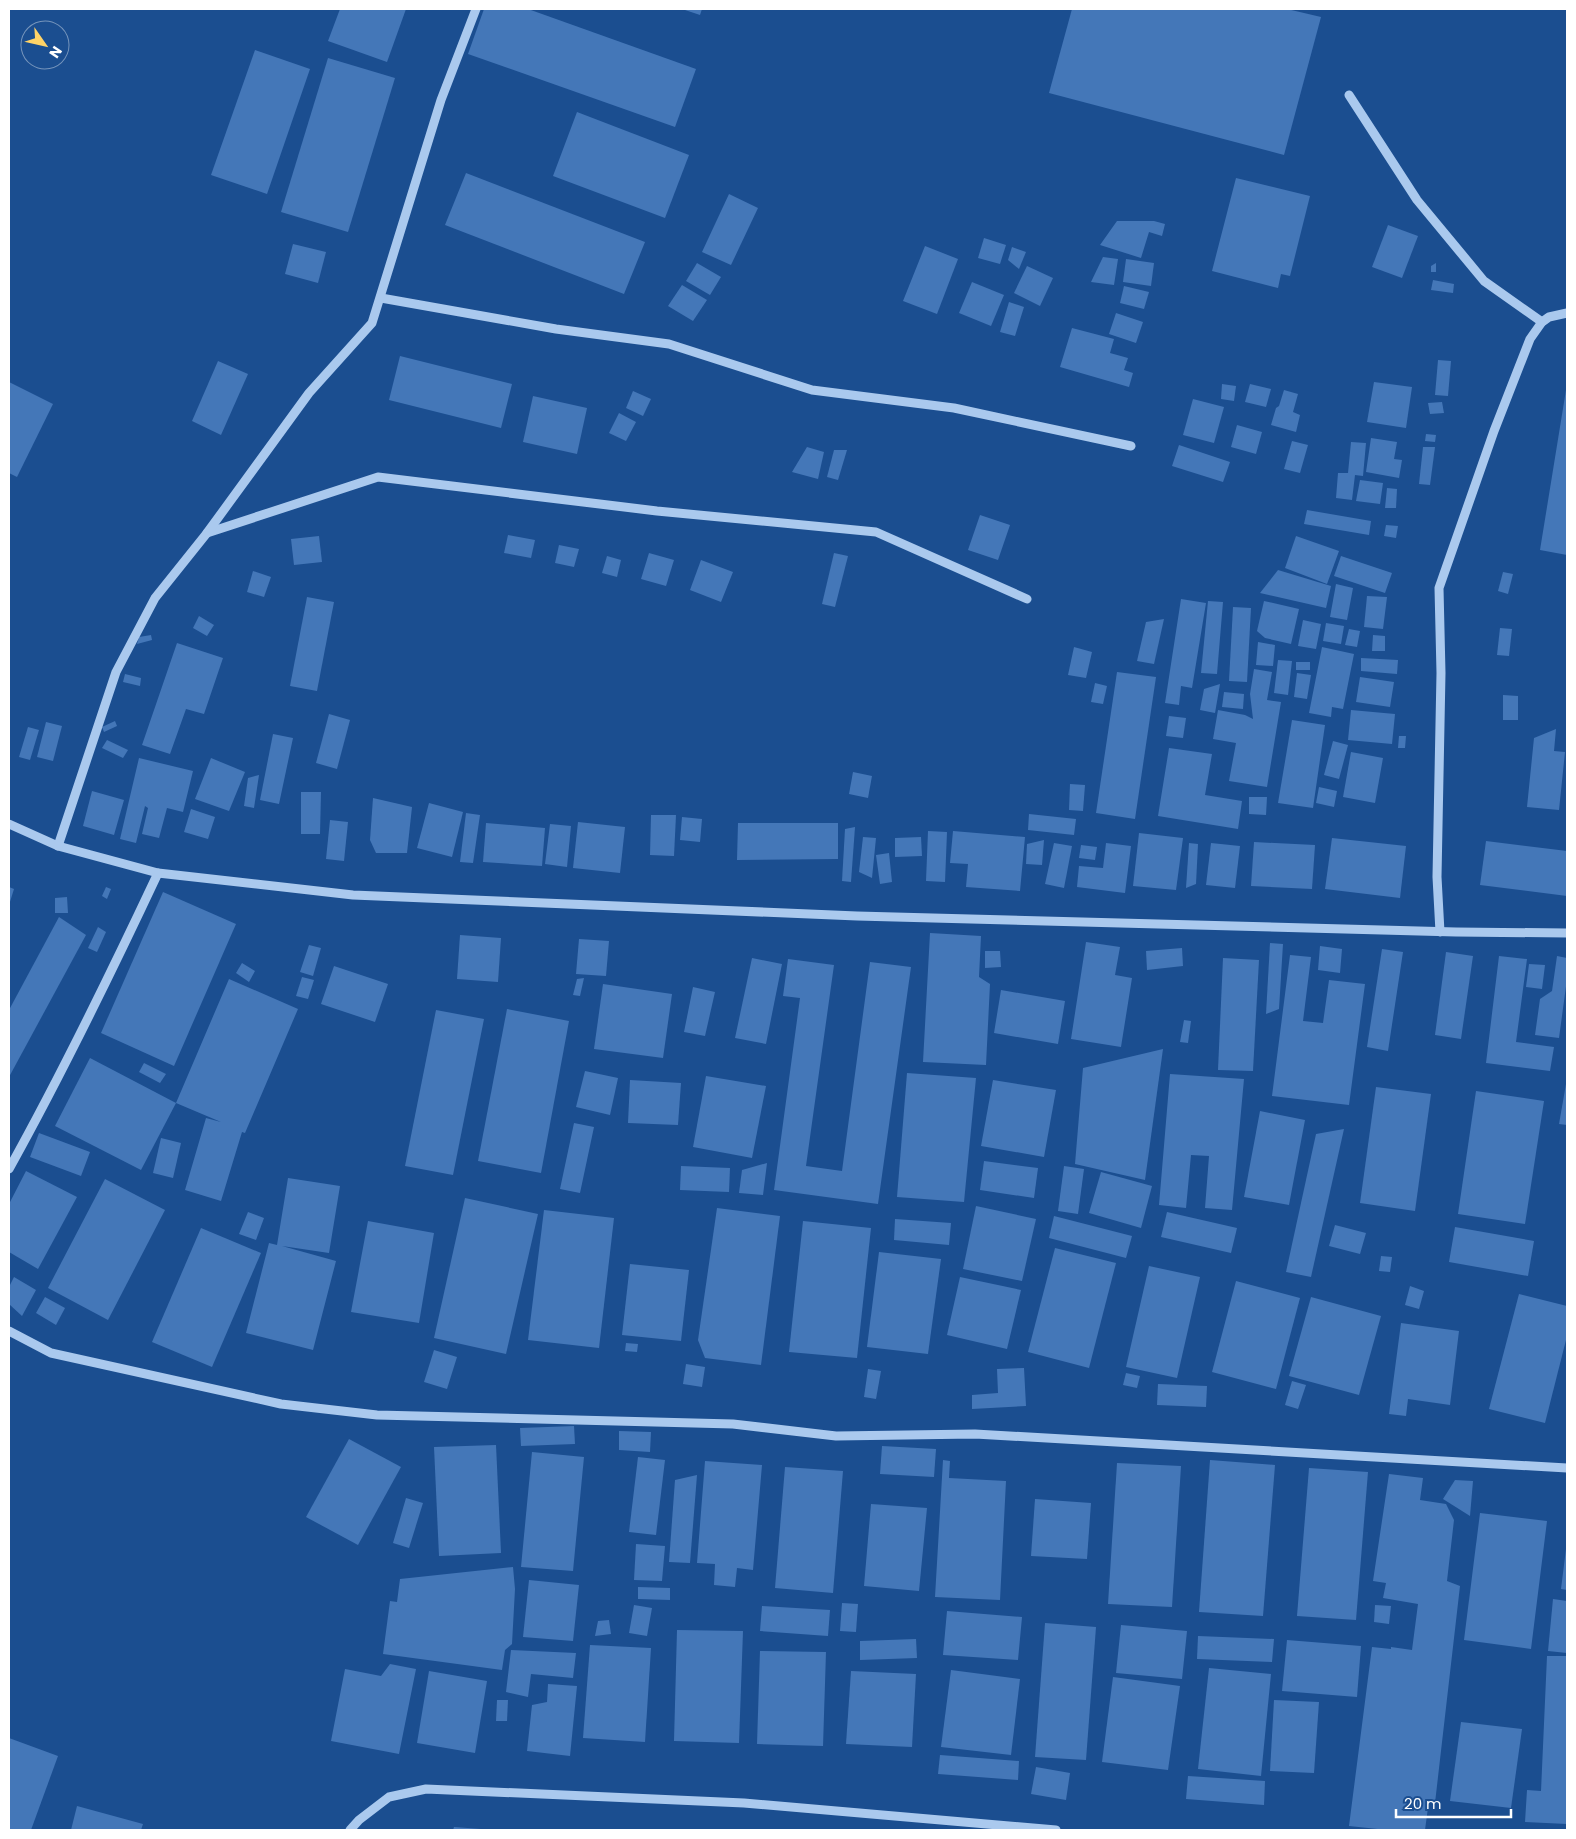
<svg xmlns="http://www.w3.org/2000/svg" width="1576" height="1839" viewBox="0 0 1576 1839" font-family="Poppins,sans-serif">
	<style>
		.building { fill: #4477b8 }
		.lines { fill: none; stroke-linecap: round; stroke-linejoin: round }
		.minor { stroke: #aac9ee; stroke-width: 9 }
	</style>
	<rect width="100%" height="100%" fill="#1b4e90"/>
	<g class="building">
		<polygon points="340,9 406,9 387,62 328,41"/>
		<polygon points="484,9 528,9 696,69 675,127 468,54"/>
		<polygon points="682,9 702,9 700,15"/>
		<polygon points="1072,9 1287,9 1321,17 1284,155 1049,93"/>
		<polygon points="255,50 310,69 267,194 211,175"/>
		<polygon points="328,58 395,78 348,232 281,212"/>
		<polygon points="577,112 689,155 665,218 553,176"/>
		<polygon points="466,173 645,242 624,294 445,225"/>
		<polygon points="1236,178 1310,196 1290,276 1281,274 1278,288 1212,271"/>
		<polygon points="729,194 758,208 731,265 702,252"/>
		<polygon points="1117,221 1154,221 1165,224 1162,236 1149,232 1141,258 1100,245"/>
		<polygon points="1388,225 1418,236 1402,278 1372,267"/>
		<polygon points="984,238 1006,245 1000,264 978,258"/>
		<polygon points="293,244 326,252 318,283 285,274"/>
		<polygon points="925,246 958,259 937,314 903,301"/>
		<polygon points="1012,247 1026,252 1019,269 1008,260"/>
		<polygon points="1103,257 1118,259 1114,285 1091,282"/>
		<polygon points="1126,259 1154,263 1151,286 1123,282"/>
		<polygon points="697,263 721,277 710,295 686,281"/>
		<polygon points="1436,263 1436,272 1431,272 1431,266"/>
		<polygon points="1027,266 1053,278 1040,306 1014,293"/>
		<polygon points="1433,280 1454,284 1453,293 1431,290"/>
		<polygon points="972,282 1004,295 991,326 959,313"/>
		<polygon points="682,285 707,300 693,321 668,306"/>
		<polygon points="1124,286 1149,292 1144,309 1120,303"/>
		<polygon points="1009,302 1024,307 1015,336 1000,332"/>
		<polygon points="1116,313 1143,322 1136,343 1109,334"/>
		<polygon points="1072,328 1114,339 1110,353 1128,358 1124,370 1133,373 1129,387 1060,367"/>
		<polygon points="400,356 512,384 501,428 389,400"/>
		<polygon points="1438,360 1451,361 1448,396 1435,395"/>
		<polygon points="218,361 248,374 221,435 192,421"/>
		<polygon points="9,382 53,404 17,477 9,473"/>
		<polygon points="1374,382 1412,387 1406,428 1367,422"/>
		<polygon points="1222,384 1236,386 1234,401 1221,399"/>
		<polygon points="1250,384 1271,389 1266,407 1245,402"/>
		<polygon points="1284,390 1298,394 1293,412 1300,415 1296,432 1271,425 1276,408 1279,406"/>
		<polygon points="1566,390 1567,390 1567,555 1540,550"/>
		<polygon points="633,391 651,399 643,416 626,408"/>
		<polygon points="533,396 587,408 577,454 523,442"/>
		<polygon points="1193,399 1224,407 1214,443 1183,435"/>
		<polygon points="1442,402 1444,413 1430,414 1428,403"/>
		<polygon points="619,413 636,422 626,441 609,433"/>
		<polygon points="1237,425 1262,432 1256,454 1231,447"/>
		<polygon points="1426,434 1436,435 1435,442 1425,441"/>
		<polygon points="1371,438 1397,442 1394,459 1402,460 1399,478 1366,472"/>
		<polygon points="1292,441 1308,445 1300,473 1284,469"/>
		<polygon points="1351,442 1366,443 1363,476 1355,475 1352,500 1336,498 1338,473 1348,473"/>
		<polygon points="1179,445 1230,462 1223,482 1172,466"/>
		<polygon points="807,447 824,452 818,479 792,472"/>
		<polygon points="1423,447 1435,447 1430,485 1419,484"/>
		<polygon points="834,450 847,450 838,480 827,477"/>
		<polygon points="1360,480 1383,483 1380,504 1356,501"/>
		<polygon points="1387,488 1397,489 1396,508 1385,508"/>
		<polygon points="1307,510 1371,521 1369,535 1304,524"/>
		<polygon points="980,515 1010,525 998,560 968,550"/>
		<polygon points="1386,525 1398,526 1396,538 1384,536"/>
		<polygon points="508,535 535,540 531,558 504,553"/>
		<polygon points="319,536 322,562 294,565 291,539"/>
		<polygon points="1296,536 1339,551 1327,584 1285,568"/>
		<polygon points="559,545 579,549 574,567 555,563"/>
		<polygon points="649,553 674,560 666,586 641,579"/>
		<polygon points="834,553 848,556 835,607 822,604"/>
		<polygon points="607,556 621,560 617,577 602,573"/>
		<polygon points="1341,556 1392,573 1385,593 1334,576"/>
		<polygon points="701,560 733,572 721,602 690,590"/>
		<polygon points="1278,570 1331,586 1326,608 1260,593"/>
		<polygon points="253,571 271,577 264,597 247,592"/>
		<polygon points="1503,572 1513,574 1508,594 1498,591"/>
		<polygon points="1336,584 1353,588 1347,620 1330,617"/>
		<polygon points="1367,596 1387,597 1383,629 1364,627"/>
		<polygon points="307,597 334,602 317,691 290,686"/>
		<polygon points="1181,599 1206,603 1192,688 1181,686 1179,705 1165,703"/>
		<polygon points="1208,601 1223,602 1217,674 1201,673"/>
		<polygon points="1264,601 1299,609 1291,644 1265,638 1257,631"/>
		<polygon points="1233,607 1251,608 1247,682 1229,681"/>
		<polygon points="199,616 214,625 207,636 193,628"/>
		<polygon points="1164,619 1154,664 1137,661 1146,622"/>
		<polygon points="1303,620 1321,624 1316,649 1298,646"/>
		<polygon points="1326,623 1344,626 1341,644 1323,641"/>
		<polygon points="1500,628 1512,629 1509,656 1497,655"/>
		<polygon points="1349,629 1360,631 1357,647 1345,645"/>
		<polygon points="151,635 152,640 137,644 139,637"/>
		<polygon points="1373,635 1385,636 1385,651 1372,651"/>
		<polygon points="1258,642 1275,645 1273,666 1256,665"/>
		<polygon points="177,643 223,658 204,714 186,709 170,754 142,745"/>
		<polygon points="1074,647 1092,652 1086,678 1068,675"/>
		<polygon points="1322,647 1354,654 1343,709 1332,707 1331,717 1309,713"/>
		<polygon points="1361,658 1398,660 1397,674 1361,671"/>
		<polygon points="1278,660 1292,661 1288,695 1274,693"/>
		<rect x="1296" y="662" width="14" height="8"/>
		<polygon points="1254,669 1272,672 1267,700 1281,702 1267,787 1229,781 1236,743 1213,739 1218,710 1245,715 1253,719 1250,694"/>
		<polygon points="1117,672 1156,677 1135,819 1096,813"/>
		<polygon points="1297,673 1311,675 1307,699 1294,697"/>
		<polygon points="125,674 141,678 140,686 123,682"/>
		<polygon points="1360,677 1394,682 1390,707 1356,702"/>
		<polygon points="1095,683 1107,686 1103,704 1091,702"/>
		<polygon points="1220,684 1215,713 1200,710 1204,689"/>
		<polygon points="1224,692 1244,694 1243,709 1222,707"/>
		<polygon points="1503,695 1518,696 1518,720 1503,720"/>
		<polygon points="1351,710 1395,714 1392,744 1348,740"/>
		<polygon points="329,714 350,720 337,769 316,763"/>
		<polygon points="1169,716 1186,718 1183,738 1166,736"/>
		<polygon points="1292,720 1325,725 1313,808 1278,803"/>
		<polygon points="115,721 117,726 104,732 102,727"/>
		<polygon points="46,722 62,726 53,761 37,757"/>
		<polygon points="28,727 39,730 30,760 19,757"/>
		<polygon points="1556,729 1554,751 1565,752 1559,810 1527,807 1534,738"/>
		<polygon points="273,734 293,738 279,804 260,800"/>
		<polygon points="1399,736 1406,736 1405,748 1398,748"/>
		<polygon points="107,740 128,750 123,758 102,748"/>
		<polygon points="1333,741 1348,745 1339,779 1324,775"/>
		<polygon points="1169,748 1212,754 1205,795 1242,801 1238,829 1158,816"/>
		<polygon points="1351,752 1383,758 1375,803 1343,797"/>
		<polygon points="139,758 193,771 183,812 167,808 159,838 142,834 148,808 145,806 136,843 120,839"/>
		<polygon points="211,758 245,772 229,811 195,799"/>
		<polygon points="853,772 872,776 868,798 849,794"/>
		<polygon points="259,775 254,808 244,806 248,778"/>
		<polygon points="1070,784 1085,785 1083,811 1069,810"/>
		<polygon points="1319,787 1337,791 1334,807 1316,803"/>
		<polygon points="92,791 124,800 114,835 83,826"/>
		<polygon points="301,792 321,792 320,834 301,834"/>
		<polygon points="1249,797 1267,797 1266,815 1249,814"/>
		<polygon points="373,798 412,807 407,853 376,853 370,840"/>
		<polygon points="429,803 463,812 452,857 417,848"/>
		<polygon points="191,809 215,817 208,839 184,832"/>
		<polygon points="466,813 480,815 473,863 460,862"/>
		<polygon points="1029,814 1076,819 1074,835 1028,830"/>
		<polygon points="651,815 676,815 674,856 650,855"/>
		<polygon points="682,817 702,819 700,842 680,840"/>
		<polygon points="330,820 348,822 344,861 326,859"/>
		<polygon points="578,822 625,827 620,873 573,868"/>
		<polygon points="486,823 545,828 542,866 483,862"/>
		<polygon points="738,823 838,823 838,859 737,860"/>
		<polygon points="550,824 571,826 567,867 545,864"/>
		<polygon points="855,827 851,882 842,881 845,829"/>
		<polygon points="928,831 947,832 945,882 926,881"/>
		<polygon points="953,831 1025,837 1020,891 966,887 968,864 950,863"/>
		<polygon points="1139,833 1183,838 1176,890 1133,886"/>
		<polygon points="863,837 876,838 872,878 859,872"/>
		<polygon points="921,837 922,856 895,857 895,838"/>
		<polygon points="1332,838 1406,846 1400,898 1325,889"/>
		<polygon points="1044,840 1042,865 1026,864 1027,844"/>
		<polygon points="1486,841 1567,851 1567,896 1480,885"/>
		<polygon points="1254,842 1315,845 1312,889 1251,886"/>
		<polygon points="1054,843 1072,846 1064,888 1045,884"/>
		<polygon points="1106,843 1131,846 1125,893 1077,887 1079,866 1103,868"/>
		<polygon points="1189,843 1198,844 1196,884 1186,888"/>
		<polygon points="1211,843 1240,846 1235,888 1206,885"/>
		<polygon points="1081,845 1097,847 1095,860 1079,858"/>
		<polygon points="889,853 892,882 880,884 876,855"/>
		<polygon points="9,887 14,889 9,905"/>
		<polygon points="106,887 111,889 107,899 102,896"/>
		<polygon points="163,892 236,924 174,1066 101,1033"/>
		<polygon points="67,897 68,913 55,913 55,898"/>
		<polygon points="59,917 86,935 9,1077 9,1010"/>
		<polygon points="98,927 106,932 97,952 88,948"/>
		<polygon points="930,933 981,936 979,977 990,984 986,1065 923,1062"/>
		<polygon points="460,935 501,938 498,982 457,979"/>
		<polygon points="579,939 609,941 606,976 576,974"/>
		<polygon points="1086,942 1120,947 1115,975 1132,978 1121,1047 1071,1039"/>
		<polygon points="1270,943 1283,944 1279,1009 1266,1014"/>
		<polygon points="309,945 321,948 313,976 300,972"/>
		<polygon points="1320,946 1342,949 1340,973 1318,970"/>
		<polygon points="1182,948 1183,966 1147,970 1146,951"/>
		<polygon points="1382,949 1403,952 1388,1051 1367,1047"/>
		<polygon points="985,951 1000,951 1001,967 985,968"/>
		<polygon points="1446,952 1473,956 1461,1039 1435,1035"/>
		<polygon points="1290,955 1311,957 1303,1021 1323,1023 1329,980 1365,984 1349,1105 1272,1096"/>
		<polygon points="1499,956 1527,959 1516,1042 1554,1047 1550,1071 1486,1063"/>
		<polygon points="1557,956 1567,958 1567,979 1559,1038 1535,1035 1540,999 1552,991"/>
		<polygon points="752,958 782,964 766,1044 735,1038"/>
		<polygon points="1223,958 1259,960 1253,1071 1218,1070"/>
		<polygon points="788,959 834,965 806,1166 842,1171 870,962 911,967 878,1204 774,1190 800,998 783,996"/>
		<polygon points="242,963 255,971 249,982 236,973"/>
		<polygon points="1529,964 1545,965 1542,989 1526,987"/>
		<polygon points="334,966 388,984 375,1022 321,1004"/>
		<polygon points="302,977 314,980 308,999 296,996"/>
		<polygon points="584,978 580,996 573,995 577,979"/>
		<polygon points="229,979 298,1009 245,1133 242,1132 221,1201 185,1190 206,1118 221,1122 176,1103"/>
		<polygon points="603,984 672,994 663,1058 594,1049"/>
		<polygon points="693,987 715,992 705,1036 684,1032"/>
		<polygon points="1001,990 1065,1001 1058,1044 994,1033"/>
		<polygon points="507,1009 569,1021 541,1173 478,1161"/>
		<polygon points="436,1010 484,1019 453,1175 405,1166"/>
		<polygon points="1184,1020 1191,1021 1188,1043 1180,1042"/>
		<polygon points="1163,1049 1145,1180 1075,1164 1083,1068"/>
		<polygon points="90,1058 176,1103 141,1170 55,1126"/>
		<polygon points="144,1063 166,1074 160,1083 139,1072"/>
		<polygon points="585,1071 618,1078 610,1115 576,1107"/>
		<polygon points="907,1073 976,1078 964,1202 897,1197"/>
		<polygon points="1170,1074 1244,1079 1232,1210 1205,1208 1209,1156 1191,1155 1186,1208 1159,1205"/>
		<polygon points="706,1076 766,1086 752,1158 693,1147"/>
		<polygon points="630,1080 681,1083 678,1125 628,1123"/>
		<polygon points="993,1080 1056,1090 1044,1157 981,1146"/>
		<polygon points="1566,1084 1567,1085 1567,1125 1559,1124"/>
		<polygon points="1376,1087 1431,1094 1415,1211 1360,1203"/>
		<polygon points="1476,1091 1544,1101 1525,1224 1458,1214"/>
		<polygon points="1260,1111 1305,1120 1289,1205 1244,1197"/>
		<polygon points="574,1123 594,1127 580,1193 560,1189"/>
		<polygon points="1344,1129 1311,1277 1286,1272 1316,1134"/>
		<polygon points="39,1133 90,1152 81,1176 30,1157"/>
		<polygon points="161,1138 181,1143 173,1178 153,1173"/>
		<polygon points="984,1161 1038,1168 1034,1198 980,1190"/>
		<polygon points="767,1163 763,1195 739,1193 742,1170"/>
		<polygon points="681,1166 730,1168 729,1192 680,1190"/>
		<polygon points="1064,1166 1084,1169 1078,1214 1058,1211"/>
		<polygon points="26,1171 77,1197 38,1269 9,1252 9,1204"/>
		<polygon points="1101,1172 1152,1186 1141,1228 1089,1213"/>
		<polygon points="288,1178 340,1186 329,1253 282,1246 336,1261 313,1350 246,1333 269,1243 277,1245"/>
		<polygon points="105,1179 165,1210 108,1320 48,1288"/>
		<polygon points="465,1198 538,1214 506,1354 434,1338"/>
		<polygon points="976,1206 1036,1219 1022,1281 963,1269"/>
		<polygon points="717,1208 780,1216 761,1365 705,1358 698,1340"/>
		<polygon points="544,1210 614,1218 599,1348 528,1340"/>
		<polygon points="248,1212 264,1218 256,1240 239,1234"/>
		<polygon points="1167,1212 1237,1228 1231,1253 1161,1237"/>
		<polygon points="1054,1216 1132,1236 1126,1258 1049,1238"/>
		<polygon points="895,1219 951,1223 949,1245 894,1240"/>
		<polygon points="368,1221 434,1233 419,1323 351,1312"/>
		<polygon points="803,1221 871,1228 857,1358 789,1352"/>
		<polygon points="1335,1225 1366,1233 1360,1254 1329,1246"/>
		<polygon points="1455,1227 1534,1241 1528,1276 1449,1262"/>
		<polygon points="201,1228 261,1253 212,1367 152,1342"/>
		<polygon points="1055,1248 1116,1263 1089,1368 1028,1352"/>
		<polygon points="879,1252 941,1259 928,1354 867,1347"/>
		<polygon points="1381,1256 1392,1257 1390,1272 1379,1271"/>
		<polygon points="630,1264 689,1270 681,1341 622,1335"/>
		<polygon points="1149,1266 1200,1277 1177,1378 1126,1367"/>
		<polygon points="14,1277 36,1290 22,1316 9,1304 9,1287"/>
		<polygon points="960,1277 1021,1290 1007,1349 947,1335"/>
		<polygon points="1236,1281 1300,1298 1276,1389 1212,1372"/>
		<polygon points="1410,1286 1424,1291 1419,1309 1405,1305"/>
		<polygon points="1519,1294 1567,1306 1567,1336 1545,1423 1489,1409"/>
		<polygon points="45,1297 65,1308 56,1325 36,1313"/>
		<polygon points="1311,1297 1381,1316 1359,1395 1289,1376"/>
		<polygon points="1401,1323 1459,1331 1450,1405 1408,1399 1406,1416 1389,1414"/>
		<polygon points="626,1343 638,1344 637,1352 625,1351"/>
		<polygon points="434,1350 457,1357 447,1389 424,1382"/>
		<polygon points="686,1364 705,1367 702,1387 683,1384"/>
		<polygon points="1024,1368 1026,1406 972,1409 972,1395 998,1393 997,1369"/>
		<polygon points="868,1369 881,1371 876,1399 864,1397"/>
		<polygon points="1126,1373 1140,1376 1137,1388 1123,1385"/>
		<polygon points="1292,1381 1306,1385 1298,1409 1285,1405"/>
		<polygon points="1158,1384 1207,1386 1206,1407 1157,1405"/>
		<polygon points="574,1426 575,1444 521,1446 520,1428"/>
		<polygon points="619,1431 651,1432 650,1452 619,1450"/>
		<polygon points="349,1439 401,1467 358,1545 306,1517"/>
		<polygon points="496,1445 501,1553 439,1556 434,1447"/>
		<polygon points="882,1446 936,1449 934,1477 880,1474"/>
		<polygon points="532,1452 584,1457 573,1571 521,1567"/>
		<polygon points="638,1457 665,1460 656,1535 629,1532"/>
		<polygon points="943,1460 950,1461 949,1478 1006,1481 1000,1600 935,1597"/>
		<polygon points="1210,1460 1275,1465 1263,1616 1199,1612"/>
		<polygon points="705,1461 762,1465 753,1570 737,1568 735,1587 714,1585 715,1564 697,1563"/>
		<polygon points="1117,1463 1181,1466 1172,1607 1108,1604"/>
		<polygon points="785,1467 843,1471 833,1593 775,1588"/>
		<polygon points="1309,1468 1368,1472 1356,1620 1297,1616"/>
		<polygon points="1389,1474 1423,1478 1420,1500 1446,1504 1454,1520 1447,1581 1460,1586 1435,1803 1429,1800 1425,1830 1387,1830 1349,1826 1372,1647 1391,1649 1391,1647 1412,1650 1418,1604 1383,1598 1386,1583 1373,1581"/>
		<polygon points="697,1475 690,1563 669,1562 675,1480"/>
		<polygon points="1455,1480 1473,1481 1470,1516 1443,1499"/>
		<polygon points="406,1498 423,1503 409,1548 393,1543"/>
		<polygon points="1035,1499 1091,1503 1087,1559 1031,1556"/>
		<polygon points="871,1504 927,1508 919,1591 864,1586"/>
		<polygon points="1480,1513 1547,1521 1531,1649 1464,1640"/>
		<polygon points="636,1544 665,1546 662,1581 634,1580"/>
		<polygon points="1566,1549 1567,1549 1567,1590 1561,1589"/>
		<polygon points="513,1567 515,1589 512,1644 505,1650 502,1670 383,1654 390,1601 397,1602 400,1579"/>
		<polygon points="529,1580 579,1585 573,1641 523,1637"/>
		<polygon points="638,1587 670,1588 670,1600 638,1599"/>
		<polygon points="1553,1599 1567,1601 1567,1653 1548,1651"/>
		<polygon points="842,1603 858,1604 856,1632 840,1631"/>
		<polygon points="634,1605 652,1608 647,1636 629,1633"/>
		<polygon points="1375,1605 1391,1606 1389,1624 1374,1622"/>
		<polygon points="762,1606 830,1610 828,1636 760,1631"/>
		<polygon points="947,1611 1022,1617 1018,1660 943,1655"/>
		<polygon points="609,1620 611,1634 595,1636 598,1621"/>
		<polygon points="1045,1623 1096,1627 1086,1760 1035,1757"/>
		<polygon points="1121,1625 1187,1631 1182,1679 1116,1673"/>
		<polygon points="677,1630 743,1631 739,1743 674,1741"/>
		<polygon points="1198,1636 1274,1639 1272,1662 1197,1659"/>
		<polygon points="916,1639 917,1658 860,1660 860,1641"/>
		<polygon points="1287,1640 1361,1646 1357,1697 1282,1691"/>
		<polygon points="590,1645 651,1648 645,1742 583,1738"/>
		<polygon points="511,1650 576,1653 573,1678 531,1674 528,1697 506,1692"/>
		<polygon points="760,1651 826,1652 823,1746 757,1744"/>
		<polygon points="1547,1656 1567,1656 1567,1824 1525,1822 1527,1790 1541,1791"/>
		<polygon points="390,1664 416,1669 399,1754 331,1741 345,1669 381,1676"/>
		<polygon points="1209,1668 1271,1674 1261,1776 1198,1769"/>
		<polygon points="951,1670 1020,1679 1011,1755 941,1747"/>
		<polygon points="429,1671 487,1681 475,1753 417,1743"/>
		<polygon points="851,1671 916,1674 912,1747 846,1744"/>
		<polygon points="1113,1677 1180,1686 1168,1770 1102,1762"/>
		<polygon points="548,1684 577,1686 570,1756 527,1751 532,1705 547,1702"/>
		<polygon points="497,1700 508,1700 507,1721 496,1721"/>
		<polygon points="1274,1700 1319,1702 1314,1773 1270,1771"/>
		<polygon points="1461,1722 1522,1729 1511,1808 1450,1801"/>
		<polygon points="9,1738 58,1756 31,1830 9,1830"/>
		<polygon points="940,1755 1019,1761 1018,1780 938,1774"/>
		<polygon points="1036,1767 1070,1773 1066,1800 1031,1794"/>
		<polygon points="1188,1776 1265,1781 1264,1805 1186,1799"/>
		<polygon points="77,1806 143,1824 141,1830 71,1830"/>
		<polygon points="454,1827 481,1829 480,1830 453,1830"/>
	</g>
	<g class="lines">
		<g class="minor">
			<polyline points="1349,95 1417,200 1484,281 1542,322"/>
			<polyline points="381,298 556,329 669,344 812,390 954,408 1131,446"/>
			<polyline points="207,533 378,477 657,511 876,532 1027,599"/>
			<polyline points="9,824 58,846 158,873 353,895 857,916 1456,932 1567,933"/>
			<polyline points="58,846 116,672 155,598 207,533 309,393 372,323 441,100 476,9"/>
			<polyline points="1440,932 1437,877 1441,673 1439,588 1494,431 1530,339 1542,322 1549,317 1567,313"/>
			<path d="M 9,1169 C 63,1072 111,973 158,873"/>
			<polyline points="9,1331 51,1353 281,1404 377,1415 733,1424 836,1436 975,1434 1567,1468"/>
			<polyline points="350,1830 359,1820 389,1797 426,1789 744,1803 1056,1830"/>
		</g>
	</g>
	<rect width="1576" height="1839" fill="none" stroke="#ffffff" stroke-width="20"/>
	<g transform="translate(45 45) rotate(124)"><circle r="24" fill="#1b4e90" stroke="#7695bc"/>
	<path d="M0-4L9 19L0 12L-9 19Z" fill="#ffd367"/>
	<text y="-8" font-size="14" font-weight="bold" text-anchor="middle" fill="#ffffff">N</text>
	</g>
	<path d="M1396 1809v8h115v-8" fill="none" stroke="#ffffff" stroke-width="2.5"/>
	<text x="1404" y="1809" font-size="15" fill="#ffffff" stroke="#1b4e90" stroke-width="4" paint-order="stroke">20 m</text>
</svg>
